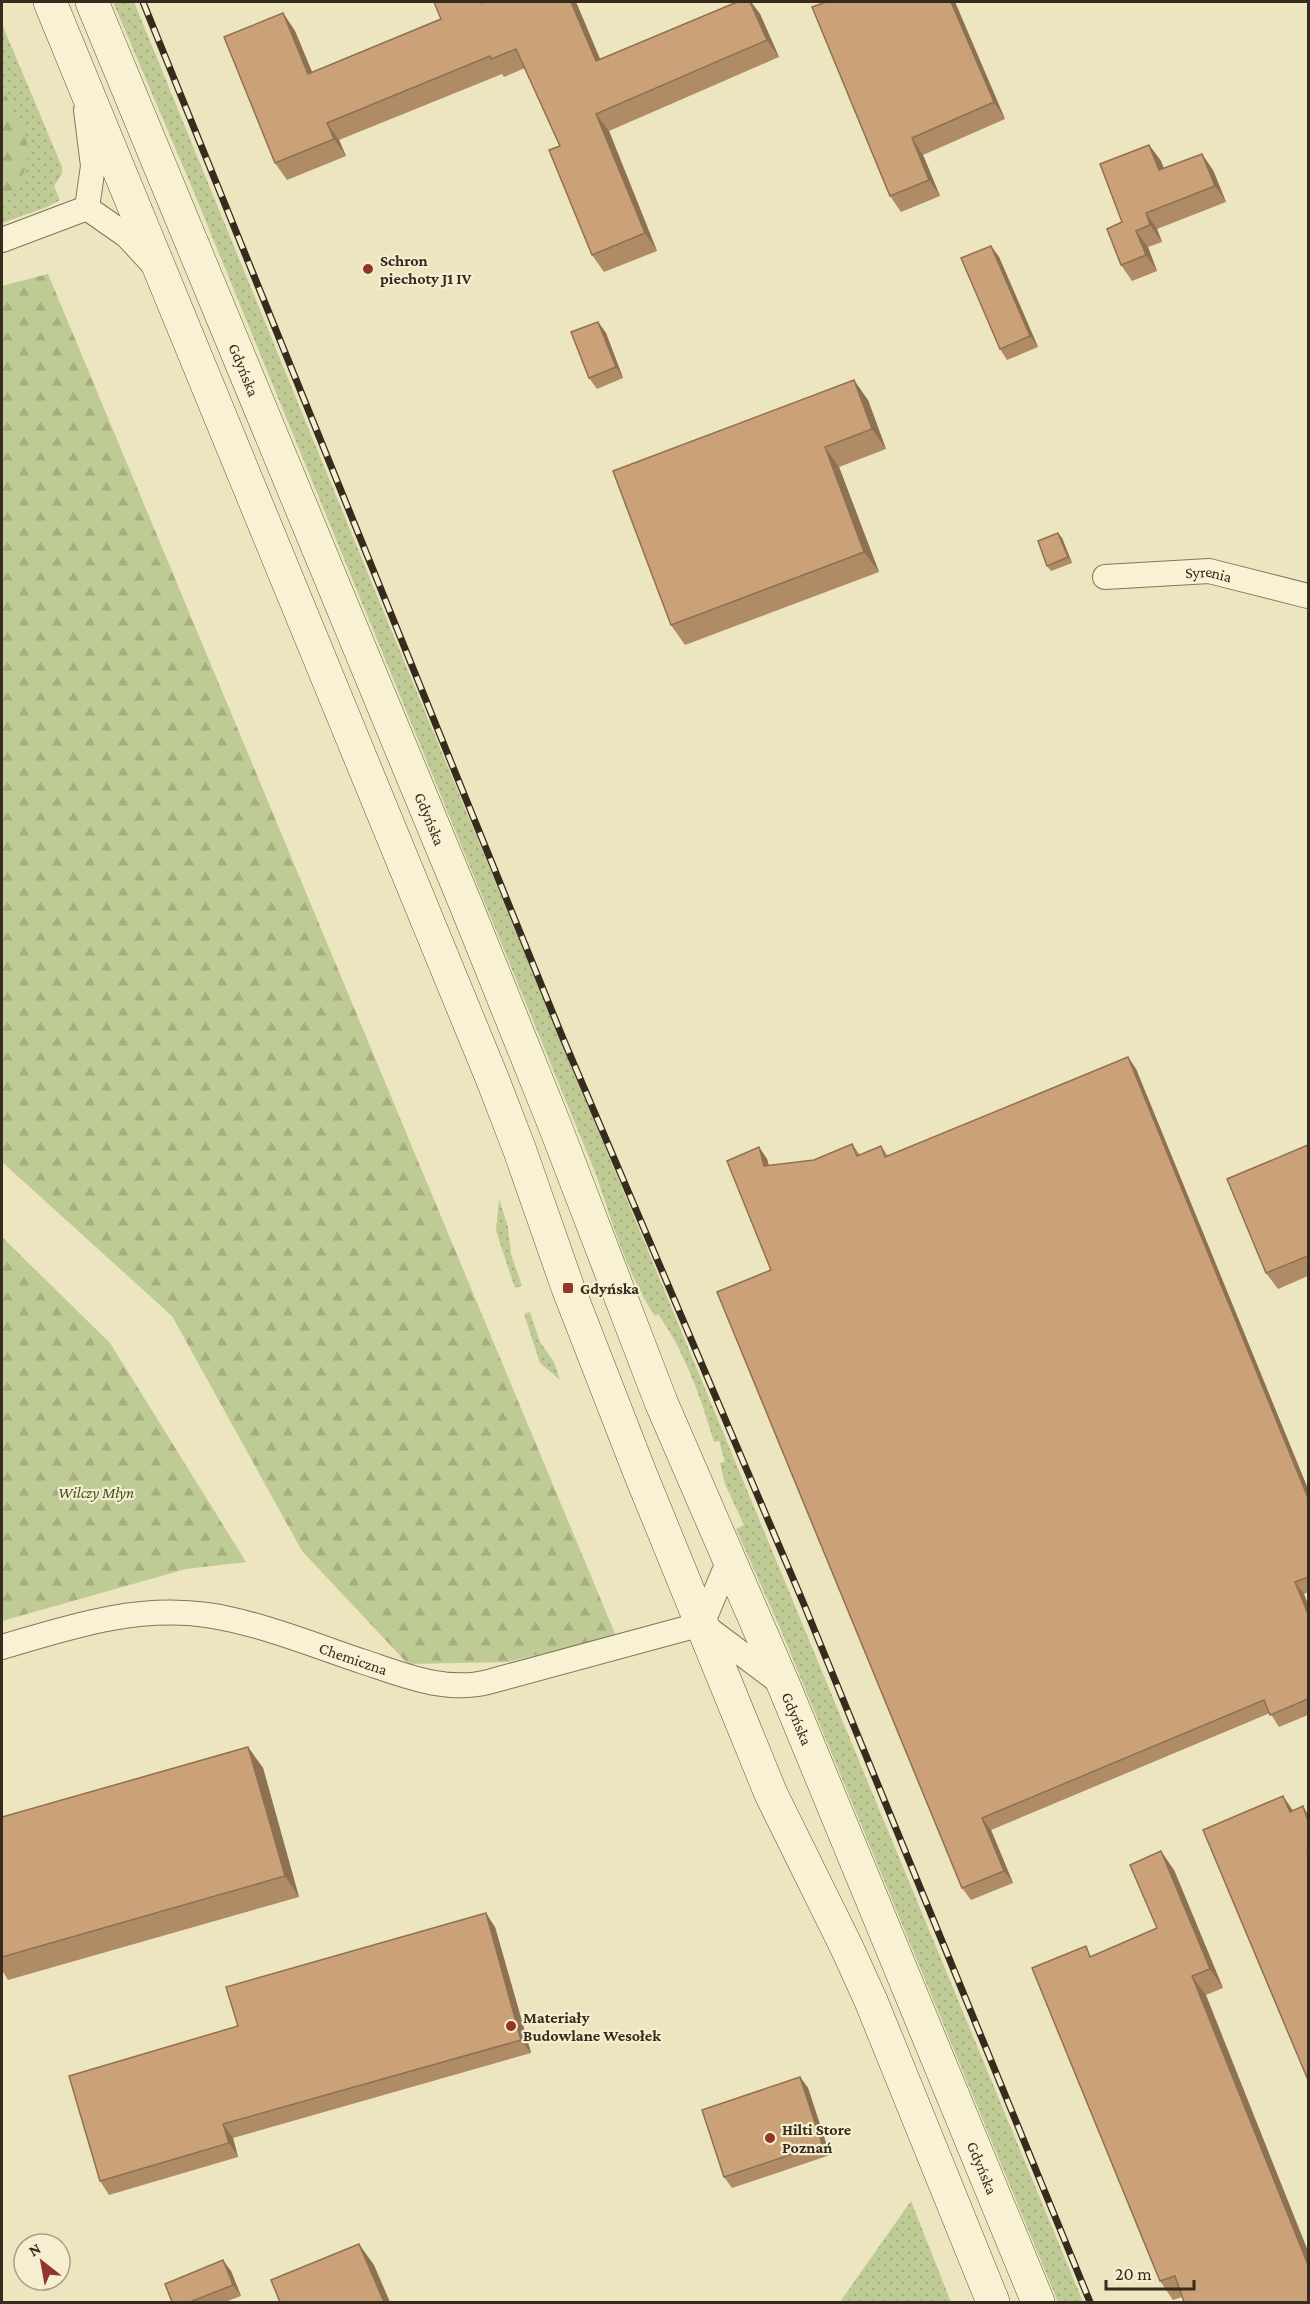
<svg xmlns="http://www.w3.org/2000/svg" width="1310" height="2304" viewBox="0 0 1310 2304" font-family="'Crimson Pro',serif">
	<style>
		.grass { fill: url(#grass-dots) }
		.forest { fill: url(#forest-firs) }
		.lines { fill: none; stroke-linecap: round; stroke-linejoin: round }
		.minor-casing { stroke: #867559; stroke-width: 26 }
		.secondary-casing { stroke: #67563c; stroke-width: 34 }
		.minor { stroke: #f8f1d3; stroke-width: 24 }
		.secondary { stroke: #f8f1d3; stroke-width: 33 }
		.rail-casing { stroke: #362b1d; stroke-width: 7 }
		.rail { stroke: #f5eed0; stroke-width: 4.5; stroke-dasharray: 14; stroke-linecap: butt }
		.wall { fill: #af8b66 }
		.shaded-wall { fill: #8e7153 }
		.building { fill: #cba277; stroke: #8e7153; stroke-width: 1.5 }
		.poi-dot { fill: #94342a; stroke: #f5eed0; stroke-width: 2 }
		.labels { text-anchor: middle; stroke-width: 4.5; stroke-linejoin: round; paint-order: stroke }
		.poi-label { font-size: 16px; font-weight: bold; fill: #362b1d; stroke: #f5eed0; text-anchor: start }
		.street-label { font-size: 16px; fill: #362b1d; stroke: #f5eed0 }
		.park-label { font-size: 16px; font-style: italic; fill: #415224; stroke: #f5eed0 }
	</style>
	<defs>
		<pattern id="grass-dots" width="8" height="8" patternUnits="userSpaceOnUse" patternTransform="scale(1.5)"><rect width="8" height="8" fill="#bfcb95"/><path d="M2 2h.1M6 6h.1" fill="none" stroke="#a5ae80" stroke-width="1.8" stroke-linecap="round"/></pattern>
		<pattern id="forest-firs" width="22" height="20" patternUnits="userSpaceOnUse" patternTransform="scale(1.5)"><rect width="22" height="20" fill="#bfcb95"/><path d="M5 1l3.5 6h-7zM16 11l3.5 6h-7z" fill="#a5ae80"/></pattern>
	</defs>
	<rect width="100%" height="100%" fill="#ede4c0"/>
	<g class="grass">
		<path d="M 113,2 L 134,2 L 380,603 L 1083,2302 L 1058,2302 L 780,1628 L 736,1529 L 744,1525 L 725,1484 L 720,1463 L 725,1462 L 719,1441 L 714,1442 C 701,1398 685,1352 658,1314 L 655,1316 C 626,1273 612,1220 595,1172 L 191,185 Z"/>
		<polygon points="2,24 62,167 62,174 54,186 60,200 47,207 2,223"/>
		<polygon points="499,1199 508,1227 511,1254 522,1286 515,1288 496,1231"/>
		<polygon points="530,1312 540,1342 554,1362 560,1380 540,1363 524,1314"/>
		<polygon points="911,2201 951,2302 840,2302"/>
	</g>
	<g class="forest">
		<path d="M 2,85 C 8,101 23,127 27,143 C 31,163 19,191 2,201 Z"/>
		<polygon points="48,274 616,1636 507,1662 408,1664 302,1551 172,1316 2,1162 2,286"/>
		<polygon points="2,1237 110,1343 246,1562 186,1569 2,1621"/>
	</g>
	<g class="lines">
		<defs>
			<g id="minor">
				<polyline points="86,110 93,166 87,208"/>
				<polyline points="87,208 127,236 151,262"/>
				<polyline points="2,240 87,208"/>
				<path id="s1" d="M 1105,577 L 1209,571 L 1308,596"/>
				<polyline points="702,1624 782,1684"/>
				<polyline points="702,1624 729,1560"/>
				<path id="s2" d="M 2,1647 C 70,1627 135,1605 207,1615 C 260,1623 313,1645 364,1662 C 403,1675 446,1693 488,1682 L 702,1624"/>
			</g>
			<g id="secondary">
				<polyline points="50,2 492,1078 519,1148 568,1288 640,1473 771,1794 847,1948 871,2001 993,2302"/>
				<path id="s3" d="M 92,2 L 466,905 L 555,1126 L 661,1402 L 784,1686 L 1038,2302"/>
			</g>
		</defs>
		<use href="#minor" class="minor-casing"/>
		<use href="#secondary" class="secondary-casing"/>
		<use href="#minor" class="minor"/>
		<use href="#secondary" class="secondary"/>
		<defs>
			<polyline id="rail" points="143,2 562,1036 803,1602 1090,2302"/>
		</defs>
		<use href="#rail" class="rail-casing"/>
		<use href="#rail" class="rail"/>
	</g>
	<g class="wall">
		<polygon points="576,2 600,59 737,2 751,2 760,14 779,57 609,131 657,251 604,272 592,255 560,146 525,68 504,77 502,74 339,140 346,156 287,180 275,163 283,13 295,31 312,72"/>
		<polygon points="826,2 955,2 1005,119 923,155 940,196 901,212 890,196"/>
		<polygon points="1149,145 1161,161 1164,169 1213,170 1226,202 1157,229 1162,242 1148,247 1157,271 1132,281 1121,265 1122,222"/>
		<polygon points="991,246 999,257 1038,347 1007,360 1000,349"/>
		<polygon points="598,322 606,333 623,378 597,389 589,378"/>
		<polygon points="868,400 886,449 839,467 879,572 685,645 671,625 613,471"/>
		<polygon points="1058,533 1062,538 1072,563 1051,571 1047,566"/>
		<polygon points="1128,1057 1136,1069 1308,1489 1308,1592 1304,1594 1308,1605 1308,1715 1279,1727 1270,1713 991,1830 1013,1883 971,1900 962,1888 771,1270 759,1147 767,1159 769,1166 814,1160 852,1144 860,1155 881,1146 888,1156"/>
		<polygon points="1308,1145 1308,1276 1278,1289 1266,1273"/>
		<polygon points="248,1747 263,1768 299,1897 8,1980 2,1970 2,1817"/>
		<polygon points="1174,1870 1223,1988 1206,1995 1182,2297 1173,2300 1160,2281 1157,1928"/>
		<polygon points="495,1927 531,2053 233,2138 238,2157 109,2195 100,2181"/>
		<polygon points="800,2077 808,2088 830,2155 732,2188 724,2177"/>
		<polygon points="231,2271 241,2296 225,2302 172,2302"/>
	</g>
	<g class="shaded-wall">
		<polygon points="571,2 576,2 608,78 596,61"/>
		<polygon points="750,2 751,2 760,14 779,57 767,40"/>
		<polygon points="951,2 955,2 1005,119 994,102"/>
		<polygon points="283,13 295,31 320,91 308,74"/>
		<polygon points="596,114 609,131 657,251 645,233"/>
		<polygon points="327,123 339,140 346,156 334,139"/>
		<polygon points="912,138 923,155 940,196 929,180"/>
		<polygon points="1149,145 1161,161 1171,187 1159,170"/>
		<polygon points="1202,154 1213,170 1226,202 1215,186"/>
		<polygon points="1146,213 1157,229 1162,242 1150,225"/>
		<polygon points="1136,231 1148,247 1157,271 1146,255"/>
		<polygon points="991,246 999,257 1038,347 1030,336"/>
		<polygon points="598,322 606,333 623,378 616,367"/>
		<polygon points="854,380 868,400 886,449 872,429"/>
		<polygon points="825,447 839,467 879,572 864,552"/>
		<polygon points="1058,533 1062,538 1072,563 1068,557"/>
		<polygon points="1128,1057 1136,1069 1308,1489 1308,1498"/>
		<polygon points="759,1147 767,1159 772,1178 764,1166"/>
		<polygon points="1295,1582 1304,1594 1308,1605 1308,1614"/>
		<polygon points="248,1747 263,1768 299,1897 285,1876"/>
		<polygon points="1283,1796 1296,1815 1290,1812"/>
		<polygon points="1303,1806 1308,1815 1308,1821"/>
		<polygon points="982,1818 991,1830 1013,1883 1004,1871"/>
		<polygon points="1161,1851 1174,1870 1223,1988 1210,1969"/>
		<polygon points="486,1913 495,1927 531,2053 521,2040"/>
		<polygon points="1192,1976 1206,1995 1308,2251 1308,2265"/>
		<polygon points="800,2077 808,2088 830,2155 822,2144"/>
		<polygon points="223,2124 233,2138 238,2157 229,2143"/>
		<polygon points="359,2244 374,2265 390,2302 384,2302"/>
		<polygon points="223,2260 231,2271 241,2296 233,2285"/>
	</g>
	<g class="building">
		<polygon points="434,2 481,2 482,3 485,2 571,2 596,61 737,2 750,2 767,40 596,114 645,233 592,255 549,150 560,146 516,49 491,59 490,56 327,123 334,139 275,163 224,37 283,13 308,74 441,19"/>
		<polygon points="826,2 951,2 994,102 912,138 929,180 890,196 812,7"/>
		<polygon points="1149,145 1159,170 1202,154 1215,186 1146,213 1150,225 1136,231 1146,255 1121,265 1107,229 1122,222 1100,164"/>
		<polygon points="991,246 1030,336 1000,349 961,258"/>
		<polygon points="598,322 616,367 589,378 571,332"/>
		<polygon points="854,380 872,429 825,447 864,552 671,625 613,471"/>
		<polygon points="1058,533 1068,557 1047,566 1038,541"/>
		<polygon points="1128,1057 1308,1498 1308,1577 1295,1582 1308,1614 1308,1699 1270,1715 1264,1700 982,1818 1004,1871 962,1888 717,1292 771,1270 727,1161 759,1147 764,1166 814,1160 852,1144 857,1156 881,1146 885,1157"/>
		<polygon points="1308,1145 1308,1256 1266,1273 1227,1179"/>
		<polygon points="248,1747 285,1876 2,1957 2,1817"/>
		<polygon points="1283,1796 1290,1812 1303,1806 1308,1821 1308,1850 1307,1851 1308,1853 1308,2080 1203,1830"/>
		<polygon points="1161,1851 1210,1969 1192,1976 1308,2265 1308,2302 1184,2302 1175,2276 1160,2281 1032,1968 1086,1946 1090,1957 1157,1928 1130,1865"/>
		<polygon points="486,1913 521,2040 223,2124 229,2143 100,2181 69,2076 238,2026 226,1987"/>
		<polygon points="800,2077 822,2144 724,2177 702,2110"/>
		<polygon points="359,2244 384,2302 280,2302 271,2280"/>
		<polygon points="223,2260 233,2285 190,2302 172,2302 165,2284"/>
	</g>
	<g class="poi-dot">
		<circle cx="368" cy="269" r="6"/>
		<rect x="562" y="1282" width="12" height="12" rx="3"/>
		<circle cx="511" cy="2026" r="6"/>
		<circle cx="770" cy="2138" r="6"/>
	</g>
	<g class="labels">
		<g class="poi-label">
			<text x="380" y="266">Schron<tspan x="380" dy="18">piechoty J1 IV</tspan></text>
			<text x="580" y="1294">Gdyńska</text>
			<text x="523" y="2023">Materiały<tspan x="523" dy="18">Budowlane Wesołek</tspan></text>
			<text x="782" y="2135">Hilti Store<tspan x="782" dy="18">Poznań</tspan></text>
		</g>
		<g class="street-label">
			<text dy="6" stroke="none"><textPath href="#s3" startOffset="398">Gdyńska</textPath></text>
			<text dy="6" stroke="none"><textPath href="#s1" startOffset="104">Syrenia</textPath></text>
			<text dy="6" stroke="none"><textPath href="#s3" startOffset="884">Gdyńska</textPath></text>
			<text dy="6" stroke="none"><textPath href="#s2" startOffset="362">Chemiczna</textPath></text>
			<text dy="6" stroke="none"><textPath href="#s3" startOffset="1856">Gdyńska</textPath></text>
			<text dy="6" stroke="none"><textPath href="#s3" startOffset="2342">Gdyńska</textPath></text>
		</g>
		<g class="park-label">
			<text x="96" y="1498">Wilczy Młyn</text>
		</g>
	</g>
	<rect width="1310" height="2304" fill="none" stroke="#362b1d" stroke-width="6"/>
	<g transform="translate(42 2262) rotate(329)"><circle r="28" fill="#f5eed0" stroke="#a9a088" stroke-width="1.5"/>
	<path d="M0-4.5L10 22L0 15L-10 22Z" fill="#94342a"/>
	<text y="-9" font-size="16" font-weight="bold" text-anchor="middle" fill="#362b1d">N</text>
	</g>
	<path d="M1106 2280v9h88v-9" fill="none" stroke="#362b1d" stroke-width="3"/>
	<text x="1115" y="2280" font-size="18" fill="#362b1d" stroke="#f5eed0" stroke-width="4.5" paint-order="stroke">20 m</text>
</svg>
